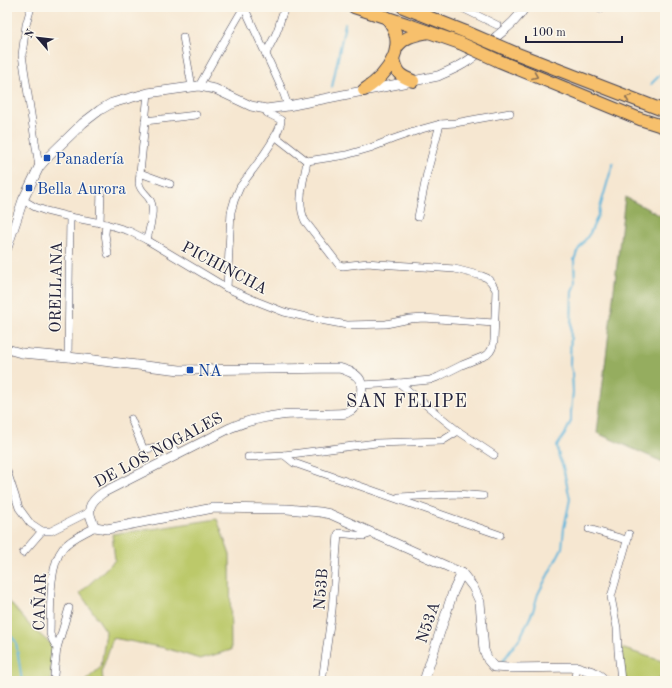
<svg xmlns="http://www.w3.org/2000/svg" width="672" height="688" viewBox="0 0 672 688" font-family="'Old Standard TT',serif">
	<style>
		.green { fill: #bcc96b; stroke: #6f7653 }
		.forest { fill: #95ad5f; stroke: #5c684d }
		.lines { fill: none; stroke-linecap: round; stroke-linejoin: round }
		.stream { stroke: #5eb5db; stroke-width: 2 }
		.minor-casing { stroke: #424052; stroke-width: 8 }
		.tertiary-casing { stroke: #424052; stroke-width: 10 }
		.trunk-casing { stroke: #424052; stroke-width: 14 }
		.minor { stroke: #fff; stroke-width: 7 }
		.tertiary { stroke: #fff; stroke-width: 9 }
		.trunk { stroke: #f7c06c; stroke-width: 12 }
		.trunk-bridge-casing { stroke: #424052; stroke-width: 14; stroke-linecap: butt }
		.trunk-bridge { stroke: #f7c06c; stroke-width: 12 }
		.oneway { stroke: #8c7154 }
		.transit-dot { fill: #1a4fb4; stroke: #fbf7ec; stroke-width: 1.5 }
		.labels { text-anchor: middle; stroke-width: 3; stroke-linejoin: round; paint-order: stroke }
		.transit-label { font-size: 16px; fill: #164399; stroke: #fbf7ec; text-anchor: start }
		.street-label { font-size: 16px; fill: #22223b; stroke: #fbf7ec }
		.quarter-label { font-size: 18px; letter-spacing: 1px; fill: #22223b; stroke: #fbf7ec }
	</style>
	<rect width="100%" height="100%" fill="#fbf7ec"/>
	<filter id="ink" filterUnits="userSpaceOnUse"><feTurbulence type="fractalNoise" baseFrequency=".025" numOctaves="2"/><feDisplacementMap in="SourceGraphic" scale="8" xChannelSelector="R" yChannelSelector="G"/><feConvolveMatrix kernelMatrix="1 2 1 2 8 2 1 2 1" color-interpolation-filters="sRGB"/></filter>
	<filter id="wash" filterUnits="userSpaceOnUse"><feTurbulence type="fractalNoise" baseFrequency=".012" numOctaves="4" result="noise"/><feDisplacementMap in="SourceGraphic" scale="16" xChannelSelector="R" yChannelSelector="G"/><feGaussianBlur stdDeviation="0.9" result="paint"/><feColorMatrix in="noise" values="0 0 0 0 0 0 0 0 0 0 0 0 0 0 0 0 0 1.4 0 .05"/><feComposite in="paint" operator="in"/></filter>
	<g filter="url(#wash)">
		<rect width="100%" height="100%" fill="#f6e7d1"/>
		<g class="green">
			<polygon points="217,519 230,555 231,650 200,659 165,648 113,638 102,670 103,681 85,681 101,667 106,631 80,593 115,560 112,534 159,528"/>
			<polygon points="7,599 32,628 50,643 55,653 51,664 51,679 55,681 7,681"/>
			<polygon points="621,648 665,662 665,669 658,681 630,681 623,677"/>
		</g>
		<polygon class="forest" points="625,197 665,218 665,463 597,433"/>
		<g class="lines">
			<g class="stream">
				<polyline points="651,84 665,70"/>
				<polyline points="332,87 345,24"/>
				<polyline points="7,631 16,642 22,681"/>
				<polyline points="502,662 521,636 533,611 538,594 562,548 564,528 570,499 563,467 559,457 557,446 565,434 571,421 571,412 573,392 572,371 570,364 572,291 575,284 574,260 578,250 590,233 597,218 613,163"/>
			</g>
		</g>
	</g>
	<g filter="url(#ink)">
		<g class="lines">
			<defs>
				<g id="minor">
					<polyline points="31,7 26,25 22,55 39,167"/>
					<polyline points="244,7 282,89 288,106"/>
					<polyline points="460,7 497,25"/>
					<polyline points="600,9 601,7"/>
					<polyline points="183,37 192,87"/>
					<path d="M 266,54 C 269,46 274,39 277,31 C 281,22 280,16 286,7"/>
					<polyline points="199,86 223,43 244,7"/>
					<polyline points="145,121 196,115"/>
					<polyline points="275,136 307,161 346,155 370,148 393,139 422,129 440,124 455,123 510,113"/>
					<path d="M 307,161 C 304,180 296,202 305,221 L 339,265 L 343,266 L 368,263 L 378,264 L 455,269 L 482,276 L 487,278 L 491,282 L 496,290 L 494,341 C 493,346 492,351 487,355 L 462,365 L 438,377 L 430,380 L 399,383 L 361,385"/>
					<polyline points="140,173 170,184"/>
					<polyline points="23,200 35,207 46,211 70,217 106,224 129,231 147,240 227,288 256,301 284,312 315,319 347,325 386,324 410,319 424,318 494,323"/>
					<polyline points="418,217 427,173 440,124"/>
					<polyline points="100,223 101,190"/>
					<polyline points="106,224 105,234 108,254"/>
					<path d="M 147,240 C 149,230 155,210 151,202 C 148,194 140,192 139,183 L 148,93"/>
					<path d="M 227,288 L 231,212 C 233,203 236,195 240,187 C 249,175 282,133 281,120 L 267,113 L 266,109"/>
					<polyline points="68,357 70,217"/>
					<polyline points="399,383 458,431 494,455"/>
					<polyline points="131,419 143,448 146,449 171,444 177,454"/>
					<polyline points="284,455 294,463 500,535"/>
					<polyline points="248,457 284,455 376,443 442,441 458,431"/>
					<polyline points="7,471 19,508 30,523 42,531 51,531 89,512"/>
					<polyline points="399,497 457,494 483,496"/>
					<polyline points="589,529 627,540"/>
					<polyline points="23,553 42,531"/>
					<path d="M 57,648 L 53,641 L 50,634 C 51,609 48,567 63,548 C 71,538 85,533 95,527"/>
					<polyline points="54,675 57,648 69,608"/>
					<polyline points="322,681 332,610 338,534 339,533 364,536 373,533"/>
					<polyline points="574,681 577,667"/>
					<polyline points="621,681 618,651 617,628 611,597 629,534"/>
					<polyline points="665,681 665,680"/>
				</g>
				<g id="tertiary">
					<path d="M 7,248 L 23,200 L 39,167 L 47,158 L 83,123 L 100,110 L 112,103 L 148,93 L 199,86 L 215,89 L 251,106 L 266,109 L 288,106 L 438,76 C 446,72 455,69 463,64 C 476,57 486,46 497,36 C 508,27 518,19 525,7"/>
					<path d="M 7,349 L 21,353 L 68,357 L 180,370 L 339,368 C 346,370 356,373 360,380 C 362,384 362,390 361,395 C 360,403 353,410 346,413 C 341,414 335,414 330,414 C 314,415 297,413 281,415 C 263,417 246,421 230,428 L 104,492 C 88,503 86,510 95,527 L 107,529 L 213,508 L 287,509 L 320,512 L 330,514 L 462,573 L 473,587 L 480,602 L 484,650 L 488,660 L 494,667 L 509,668 L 577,667 L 593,672 L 600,676 L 606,681"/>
					<polyline points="424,681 453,592 462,573"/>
				</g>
				<g id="trunk">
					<polyline points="354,7 406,24 460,43"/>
					<polyline points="403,7 466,32"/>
					<path d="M 396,48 C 405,36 414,35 429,32"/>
					<polyline points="515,53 665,111"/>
					<path d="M 393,59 C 396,73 400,76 413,81"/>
					<polyline points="499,61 640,119 665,127"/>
					<path d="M 364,90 C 389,74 410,44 386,17"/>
				</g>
			</defs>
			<use href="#minor" class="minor-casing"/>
			<use href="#tertiary" class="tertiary-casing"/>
			<use href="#trunk" class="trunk-casing"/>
			<use href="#minor" class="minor"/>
			<use href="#tertiary" class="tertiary"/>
			<use href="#trunk" class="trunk"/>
			<defs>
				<g id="trunk-bridge">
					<polyline points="466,32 515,53"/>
					<polyline points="460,43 499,61"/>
				</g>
			</defs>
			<use href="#trunk-bridge" class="trunk-bridge-casing"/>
			<use href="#trunk-bridge" class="trunk-bridge"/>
		</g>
		<defs><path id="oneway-chevron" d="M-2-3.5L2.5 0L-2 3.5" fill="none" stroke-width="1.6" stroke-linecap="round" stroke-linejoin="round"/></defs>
		<g class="oneway">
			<use href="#oneway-chevron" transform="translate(535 76) rotate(22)"/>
			<use href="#oneway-chevron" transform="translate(628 98) rotate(-158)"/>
		</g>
	</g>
	<g class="transit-dot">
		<rect x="43" y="154" width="8" height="8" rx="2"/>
		<rect x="25" y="184" width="8" height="8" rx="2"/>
		<rect x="186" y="366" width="8" height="8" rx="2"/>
	</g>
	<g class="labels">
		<g class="transit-label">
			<text x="55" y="164">Panadería</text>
			<text x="37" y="194">Bella Aurora</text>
			<text x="198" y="376">NA</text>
		</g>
		<g class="street-label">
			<text transform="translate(225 267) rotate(28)" y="6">PICHINCHA</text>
			<text transform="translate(55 287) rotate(-89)" y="6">ORELLANA</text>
			<text transform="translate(158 449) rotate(-28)" y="6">DE LOS NOGALES</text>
			<text transform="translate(320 589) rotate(-85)" y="6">N53B</text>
			<text transform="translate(39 602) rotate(-88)" y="6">CAÑAR</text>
			<text transform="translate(427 622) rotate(-71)" y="6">N53A</text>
		</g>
		<g class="quarter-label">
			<text x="407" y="407">SAN FELIPE</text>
		</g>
	</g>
	<rect width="672" height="688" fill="none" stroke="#fbf7ec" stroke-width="24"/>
	<g transform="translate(38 38) rotate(298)" stroke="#fbf7ec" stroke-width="3" paint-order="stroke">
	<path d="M0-3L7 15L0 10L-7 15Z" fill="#22223b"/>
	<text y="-6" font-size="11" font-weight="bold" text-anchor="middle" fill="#22223b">N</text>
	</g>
	<path d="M526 36v6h96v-6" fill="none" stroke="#22223b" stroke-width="2"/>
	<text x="532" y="36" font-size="12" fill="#22223b" stroke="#fbf7ec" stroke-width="3" paint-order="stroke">100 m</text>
</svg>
